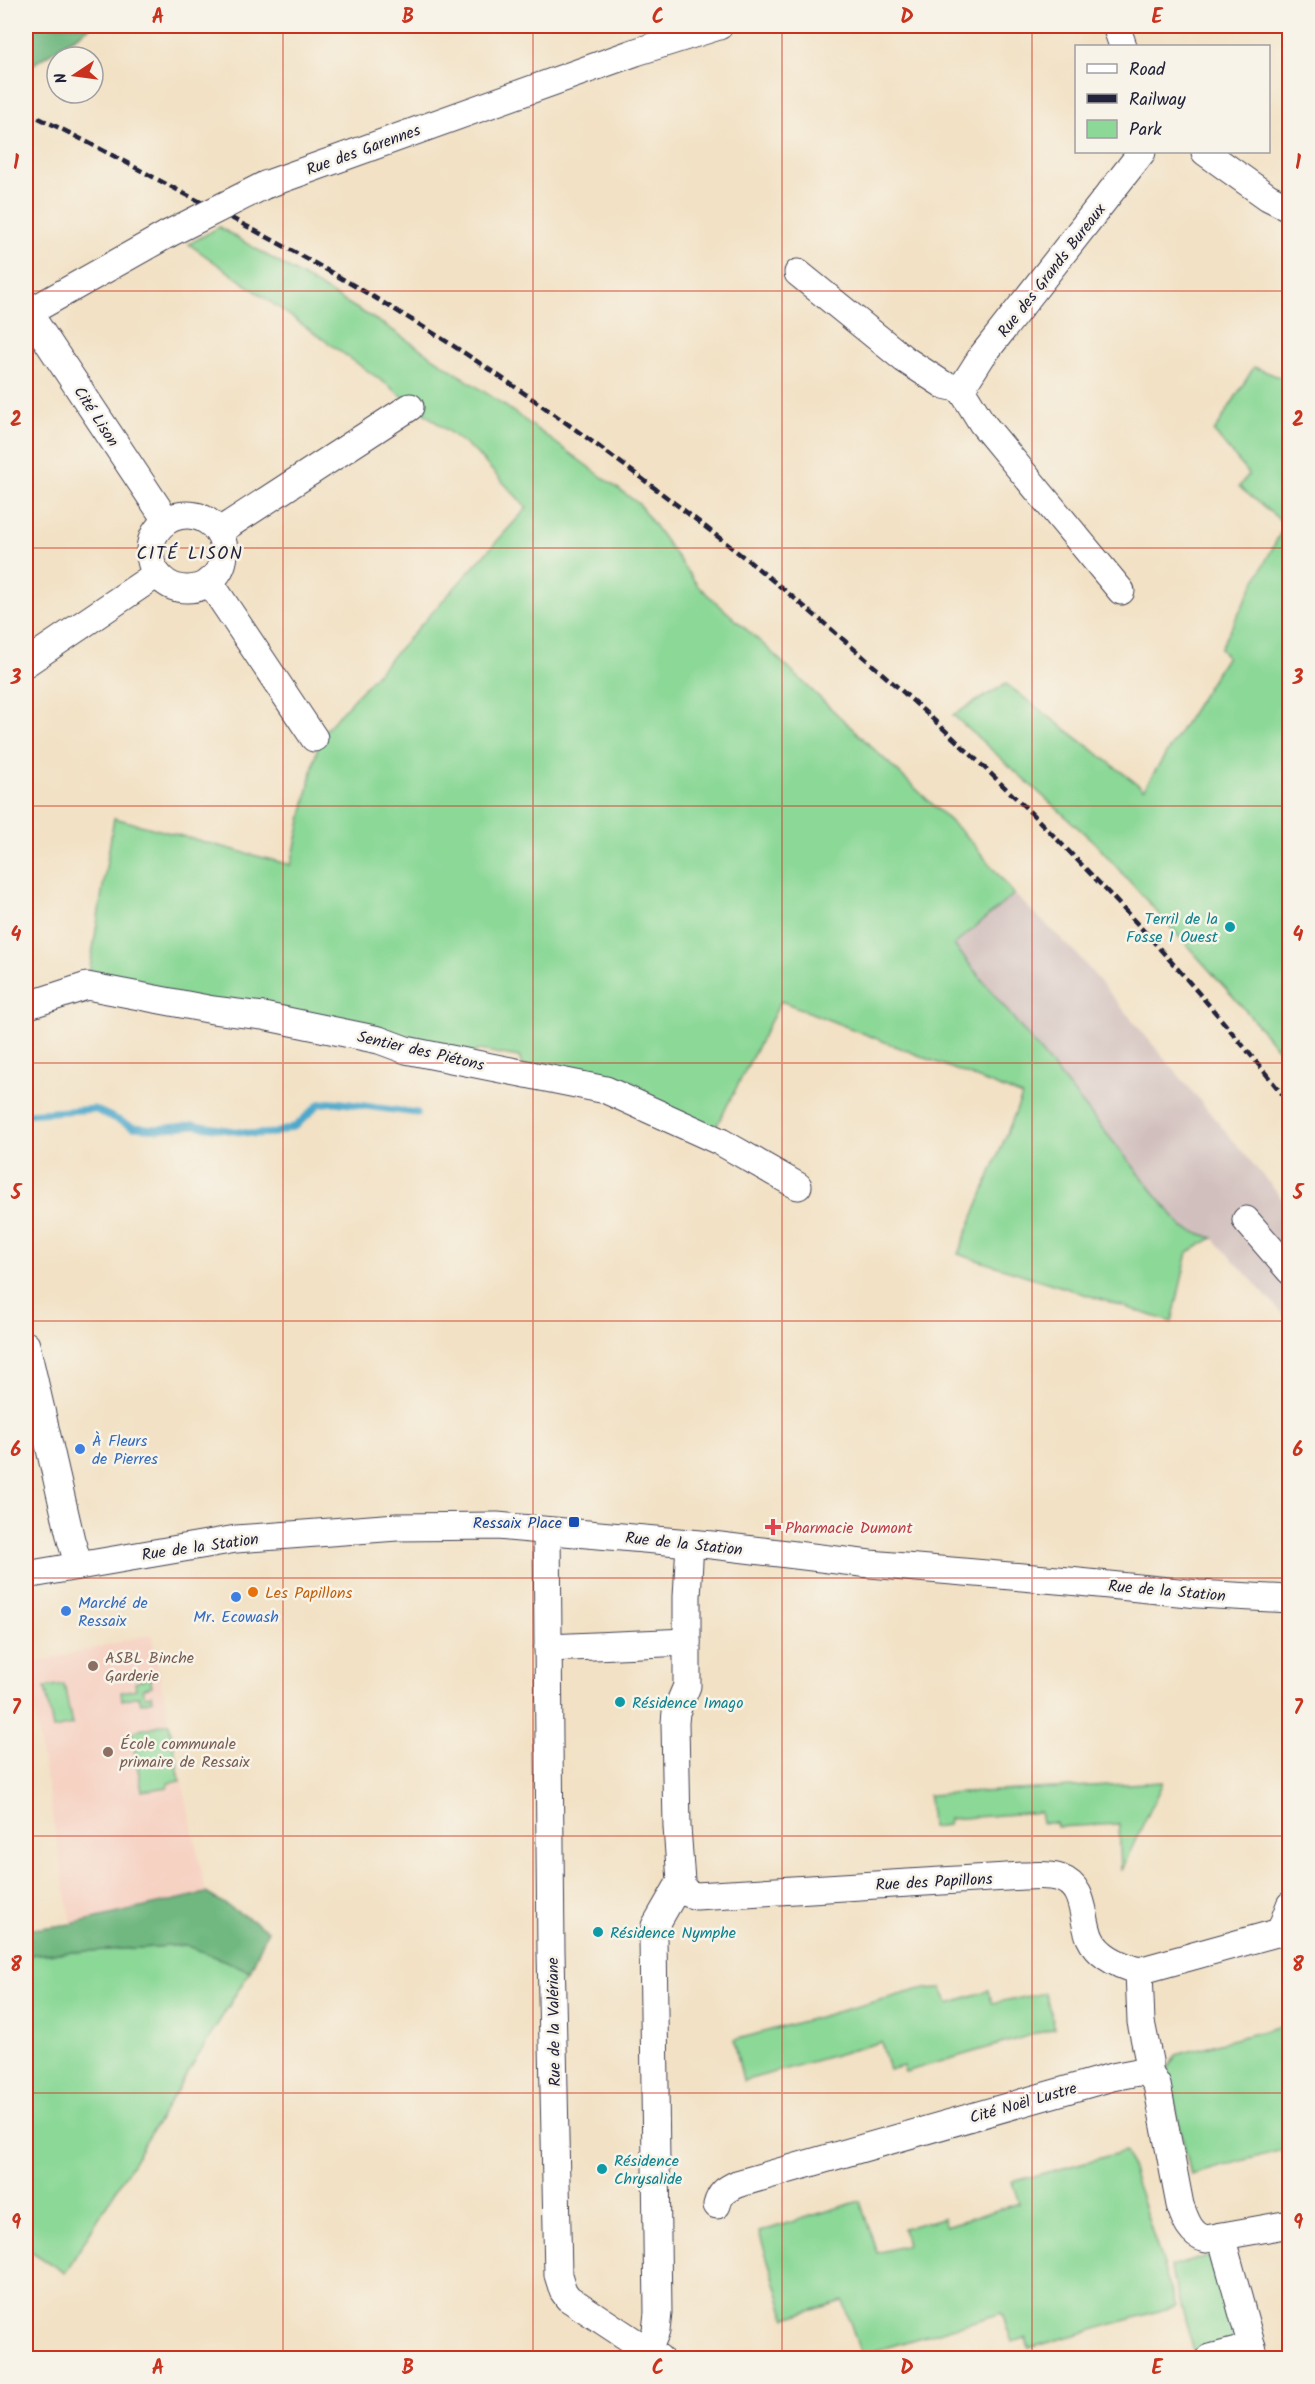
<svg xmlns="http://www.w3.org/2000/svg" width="1315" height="2384" viewBox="0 0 1315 2384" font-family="Kalam,sans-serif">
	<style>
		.built { fill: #f6d2c3 }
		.industrial { fill: #d1bfbd }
		.green { fill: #8bd897; stroke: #567d69; stroke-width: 1.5 }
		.forest { fill: #70b880; stroke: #496d5e; stroke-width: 1.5 }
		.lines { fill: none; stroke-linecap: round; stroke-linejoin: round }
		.stream { stroke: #4ba8ca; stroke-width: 7 }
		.minor-casing { stroke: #413f50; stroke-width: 29 }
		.minor { stroke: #fff; stroke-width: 27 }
		.rail { stroke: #22223b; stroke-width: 4.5; stroke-dasharray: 9 4.5; stroke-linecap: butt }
		.minor-bridge-casing { stroke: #413f50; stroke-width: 29; stroke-linecap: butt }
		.minor-bridge { stroke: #fff; stroke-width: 27 }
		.grid { fill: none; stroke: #c8321e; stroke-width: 1.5; stroke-opacity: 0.55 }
		.culture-dot { fill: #0f9aa8; stroke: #f7f3e8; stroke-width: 2 }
		.shop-dot { fill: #3f7fe0; stroke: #f7f3e8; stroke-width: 2 }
		.transit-dot { fill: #1a4fb4; stroke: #f7f3e8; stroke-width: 2 }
		.health-dot { fill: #e0444e; stroke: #f7f3e8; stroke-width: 2 }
		.food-dot { fill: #e8710a; stroke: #f7f3e8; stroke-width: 2 }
		.education-dot { fill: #8d6e63; stroke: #f7f3e8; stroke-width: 2 }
		.labels { text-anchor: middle; stroke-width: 5; stroke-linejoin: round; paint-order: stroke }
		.street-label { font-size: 16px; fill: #22223b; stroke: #f7f3e8 }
		.culture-label { font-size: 16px; fill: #0d838f; stroke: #f7f3e8; text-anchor: start }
		.shop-label { font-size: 16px; fill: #366cbe; stroke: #f7f3e8; text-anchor: start }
		.transit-label { font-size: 16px; fill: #164399; stroke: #f7f3e8; text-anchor: end }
		.health-label { font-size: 16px; fill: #be3a42; stroke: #f7f3e8; text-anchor: start }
		.food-label { font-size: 16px; fill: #c56008; stroke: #f7f3e8; text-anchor: start }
		.education-label { font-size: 16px; fill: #785e54; stroke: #f7f3e8; text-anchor: start }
		.neighbourhood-label { font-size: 18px; letter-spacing: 1.5px; fill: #22223b; stroke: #f7f3e8 }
		.neatline { fill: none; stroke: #c8321e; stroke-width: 2 }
		.grid-label { font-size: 20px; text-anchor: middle; font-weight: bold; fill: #c8321e }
	</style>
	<rect width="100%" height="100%" fill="#f7f3e8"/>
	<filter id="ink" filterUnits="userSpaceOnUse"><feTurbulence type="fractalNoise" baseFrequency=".0167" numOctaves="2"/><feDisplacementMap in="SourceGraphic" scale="12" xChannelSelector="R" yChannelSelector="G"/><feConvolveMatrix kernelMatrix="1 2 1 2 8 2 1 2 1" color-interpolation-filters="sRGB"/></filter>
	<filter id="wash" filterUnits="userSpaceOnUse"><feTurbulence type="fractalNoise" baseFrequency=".008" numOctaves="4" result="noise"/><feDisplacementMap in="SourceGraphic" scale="24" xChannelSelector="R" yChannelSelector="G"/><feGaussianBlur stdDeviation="1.35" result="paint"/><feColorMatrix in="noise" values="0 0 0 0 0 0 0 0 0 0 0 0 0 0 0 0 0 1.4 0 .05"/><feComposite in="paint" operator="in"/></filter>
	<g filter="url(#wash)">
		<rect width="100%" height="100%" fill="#f2e1c4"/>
		<polygon class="built" points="151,1634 206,1893 71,1924 26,1665"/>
		<polygon class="industrial" points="1014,894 1076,953 1289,1207 1289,1321 1213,1238 1183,1228 954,944"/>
		<g class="green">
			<polygon points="219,227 386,326 504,405 639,504 698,586 765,646 970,840 1014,894 954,945 1183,1228 1213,1238 1188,1252 1172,1322 958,1254 1022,1096 781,1001 713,1133 523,1068 519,1057 479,1050 467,1056 88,980 114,818 291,865 320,736 527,508 475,452 389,386 189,244"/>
			<polygon points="1254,367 1289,381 1289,1063 1246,1011 1095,843 953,715 1006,684 1144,789 1227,656 1220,649 1285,524 1239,487 1249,474 1214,432"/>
			<polygon points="150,1677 152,1686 142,1689 144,1696 152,1695 153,1700 141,1703 139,1696 122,1700 121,1692 136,1689 135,1683"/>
			<polygon points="64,1684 72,1725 53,1729 45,1687"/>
			<polygon points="169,1723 180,1781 168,1783 168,1787 142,1791 131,1732"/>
			<polygon points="1163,1782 1121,1871 1119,1824 1057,1827 1056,1823 1042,1823 1040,1812 949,1819 948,1825 931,1827 929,1795"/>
			<polygon points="187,1945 250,1971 65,2273 26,2248 26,1955"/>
			<polygon points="941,1988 949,2003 989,1990 992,2003 1045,1993 1055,2028 905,2072 903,2066 889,2070 881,2042 743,2081 734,2040 921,1989"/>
			<polygon points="1289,2024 1289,2148 1191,2175 1167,2070 1176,2055"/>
			<polygon points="1126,2151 1176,2306 1029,2348 1026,2338 1012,2342 1002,2313 861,2355 843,2301 786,2318 759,2232 860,2201 877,2253 907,2245 903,2228 943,2218 946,2226 1019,2203 1012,2182"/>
			<polygon points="1215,2254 1240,2341 1195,2354 1170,2267"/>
		</g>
		<g class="forest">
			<polygon points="26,26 92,26 26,69"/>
			<polygon points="206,1893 268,1930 250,1971 186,1945 26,1955 26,1930 71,1924"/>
		</g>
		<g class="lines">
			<polyline class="stream" points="26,1114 94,1109 133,1127 158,1129 194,1125 255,1134 275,1133 296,1126 319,1104 334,1102 417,1113"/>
		</g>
	</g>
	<g filter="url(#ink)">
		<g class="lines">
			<defs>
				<g id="minor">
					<polyline points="1116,26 1123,46"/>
					<polyline points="1205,152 1268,197 1290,208"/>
					<polyline points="265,185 636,52 719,26"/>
					<polyline points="798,273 904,359 944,385 961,389"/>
					<polyline points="28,312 166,520"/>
					<polyline points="26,314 168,234"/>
					<circle cx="187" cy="552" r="37"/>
					<polyline points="218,532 410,407"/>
					<polyline points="209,581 314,738"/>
					<polyline points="1121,591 982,423 961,389 982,356 1142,152"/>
					<polyline points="26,663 157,574"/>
					<polyline points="26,1006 87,986 213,1010 263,1016 379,1040 406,1050 606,1090 721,1142 798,1186"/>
					<polyline points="1246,1220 1290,1271"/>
					<polyline points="26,1345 71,1540 79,1566"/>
					<polyline points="547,1531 551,1951 558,2275 563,2291 568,2298 659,2358"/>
					<polyline points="26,1575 236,1539 397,1527 497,1526 712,1545 870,1564 1069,1581 1198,1594 1290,1599"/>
					<polyline points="548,1648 687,1642"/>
					<path d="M 678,1890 L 696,1896 L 1023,1876 C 1035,1876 1048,1874 1060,1878 C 1086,1887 1081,1917 1090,1938 C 1098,1956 1121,1966 1139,1971 L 1280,1932 L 1290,1905"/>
					<polyline points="1139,1971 1141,2022 1149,2061 1149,2073"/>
					<path d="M 717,2205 C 720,2193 726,2189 737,2184 L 1112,2077 L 1138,2072 L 1149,2073 L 1157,2085 L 1180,2205 C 1185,2219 1190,2235 1206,2239 L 1290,2224"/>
					<polyline points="1221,2236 1255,2358"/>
					<polyline points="648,2350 656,2331 658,2313 653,1937 655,1926 681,1881 677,1827 675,1723 676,1712 687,1686 687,1597 690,1543"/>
					<polyline points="1210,2358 1252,2347"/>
				</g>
			</defs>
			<use href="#minor" class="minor-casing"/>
			<use href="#minor" class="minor"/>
			<path class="rail" d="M 26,112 C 80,137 132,166 185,194 C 255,230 324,267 392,308 C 490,366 582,433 673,502 C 903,677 1111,876 1290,1104"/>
			<defs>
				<polyline id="minor-bridge" points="168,234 265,185"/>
			</defs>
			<use href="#minor-bridge" class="minor-bridge-casing"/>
			<use href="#minor-bridge" class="minor-bridge"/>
		</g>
	</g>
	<path class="grid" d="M 283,26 L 283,2358M 533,26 L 533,2358M 782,26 L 782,2358M 1032,26 L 1032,2358M 26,291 L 1290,291M 26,548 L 1290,548M 26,806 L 1290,806M 26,1063 L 1290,1063M 26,1321 L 1290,1321M 26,1578 L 1290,1578M 26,1836 L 1290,1836M 26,2093 L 1290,2093"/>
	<g class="culture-dot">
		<circle cx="1230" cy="927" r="6"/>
		<circle cx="620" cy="1702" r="6"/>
		<circle cx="598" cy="1932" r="6"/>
		<circle cx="602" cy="2169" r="6"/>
	</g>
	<g class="shop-dot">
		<circle cx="80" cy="1449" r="6"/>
		<circle cx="236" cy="1597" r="6"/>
		<circle cx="66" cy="1611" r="6"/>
	</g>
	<rect class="transit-dot" x="568" y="1516" width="12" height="12" rx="3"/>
	<path class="health-dot" d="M770 1518h6v6h6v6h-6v6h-6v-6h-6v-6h6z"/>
	<circle class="food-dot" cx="253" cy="1592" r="6"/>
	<g class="education-dot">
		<circle cx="93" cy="1666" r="6"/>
		<circle cx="108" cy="1752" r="6"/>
	</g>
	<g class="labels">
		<g class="street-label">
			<text transform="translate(363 149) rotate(-20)" y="6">Rue des Garennes</text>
			<text transform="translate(1051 270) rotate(-52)" y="6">Rue des Grands Bureaux</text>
			<text transform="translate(97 416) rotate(57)" y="6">Cité Lison</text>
			<text transform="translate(421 1050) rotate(13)" y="6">Sentier des Piétons</text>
			<text transform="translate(684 1543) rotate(6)" y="6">Rue de la Station</text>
			<text transform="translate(200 1546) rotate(-8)" y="6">Rue de la Station</text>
			<text transform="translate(1167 1590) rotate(5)" y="6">Rue de la Station</text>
			<text transform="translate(934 1881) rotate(-3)" y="6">Rue des Papillons</text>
			<text transform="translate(553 2022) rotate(-91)" y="6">Rue de la Valériane</text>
			<text transform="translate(1023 2102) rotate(-16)" y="6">Cité Noël Lustre</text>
		</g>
		<g class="culture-label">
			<text x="1218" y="924" text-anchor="end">Terril de la<tspan x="1218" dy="18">Fosse 1 Ouest</tspan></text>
			<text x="632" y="1708">Résidence Imago</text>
			<text x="610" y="1938">Résidence Nymphe</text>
			<text x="614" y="2166">Résidence<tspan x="614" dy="18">Chrysalide</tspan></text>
		</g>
		<g class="shop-label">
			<text x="92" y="1446">À Fleurs<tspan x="92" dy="18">de Pierres</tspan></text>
			<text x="78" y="1608">Marché de<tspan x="78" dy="18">Ressaix</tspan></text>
			<text x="236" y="1622" text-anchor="middle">Mr. Ecowash</text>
		</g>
		<g class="transit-label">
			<text x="562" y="1528">Ressaix Place</text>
		</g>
		<g class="health-label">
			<text x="785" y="1533">Pharmacie Dumont</text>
		</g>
		<g class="food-label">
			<text x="265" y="1598">Les Papillons</text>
		</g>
		<g class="education-label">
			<text x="105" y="1663">ASBL Binche<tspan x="105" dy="18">Garderie</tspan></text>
			<text x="120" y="1749">École communale<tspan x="120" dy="18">primaire de Ressaix</tspan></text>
		</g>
		<g class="neighbourhood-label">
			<text x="190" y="559">CITÉ LISON</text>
		</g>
	</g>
	<rect width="1315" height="2384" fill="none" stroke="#f7f3e8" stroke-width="66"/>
	<rect x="1075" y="45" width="195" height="108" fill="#f7f3e8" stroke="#a29fa3" stroke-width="1.5"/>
	<rect x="1087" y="64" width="30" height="9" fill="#ffffff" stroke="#a29fa3" stroke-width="1.5"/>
	<text x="1129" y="75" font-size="18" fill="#22223b">Road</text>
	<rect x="1087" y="94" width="30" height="9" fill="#22223b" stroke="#a29fa3" stroke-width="1.5"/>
	<text x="1129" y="105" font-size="18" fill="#22223b">Railway</text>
	<rect x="1087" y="120" width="30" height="18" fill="#8bd897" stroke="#a29fa3" stroke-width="1.5"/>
	<text x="1129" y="135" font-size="18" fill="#22223b">Park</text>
	<g transform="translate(75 75) rotate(257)"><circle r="28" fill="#f7f3e8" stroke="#a29fa3" stroke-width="1.5"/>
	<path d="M0-4.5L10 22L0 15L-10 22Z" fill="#c8321e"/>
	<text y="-9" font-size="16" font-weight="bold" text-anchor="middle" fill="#22223b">N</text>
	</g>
	<rect x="33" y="33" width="1249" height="2318" class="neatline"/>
	<g class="grid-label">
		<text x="158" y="23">A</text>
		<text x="408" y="23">B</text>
		<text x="658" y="23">C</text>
		<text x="907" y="23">D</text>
		<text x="1157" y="23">E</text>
		<text x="16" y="169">1</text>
		<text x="1298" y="169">1</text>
		<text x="16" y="426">2</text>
		<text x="1298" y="426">2</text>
		<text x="16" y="684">3</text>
		<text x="1298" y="684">3</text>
		<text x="16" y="941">4</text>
		<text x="1298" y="941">4</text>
		<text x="16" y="1199">5</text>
		<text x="1298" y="1199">5</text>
		<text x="16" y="1456">6</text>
		<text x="1298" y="1456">6</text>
		<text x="16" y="1714">7</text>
		<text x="1298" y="1714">7</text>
		<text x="16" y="1971">8</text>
		<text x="1298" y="1971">8</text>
		<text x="16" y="2229">9</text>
		<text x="1298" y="2229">9</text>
		<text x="158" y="2374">A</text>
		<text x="408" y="2374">B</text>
		<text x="658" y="2374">C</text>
		<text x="907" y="2374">D</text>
		<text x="1157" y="2374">E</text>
	</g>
</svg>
